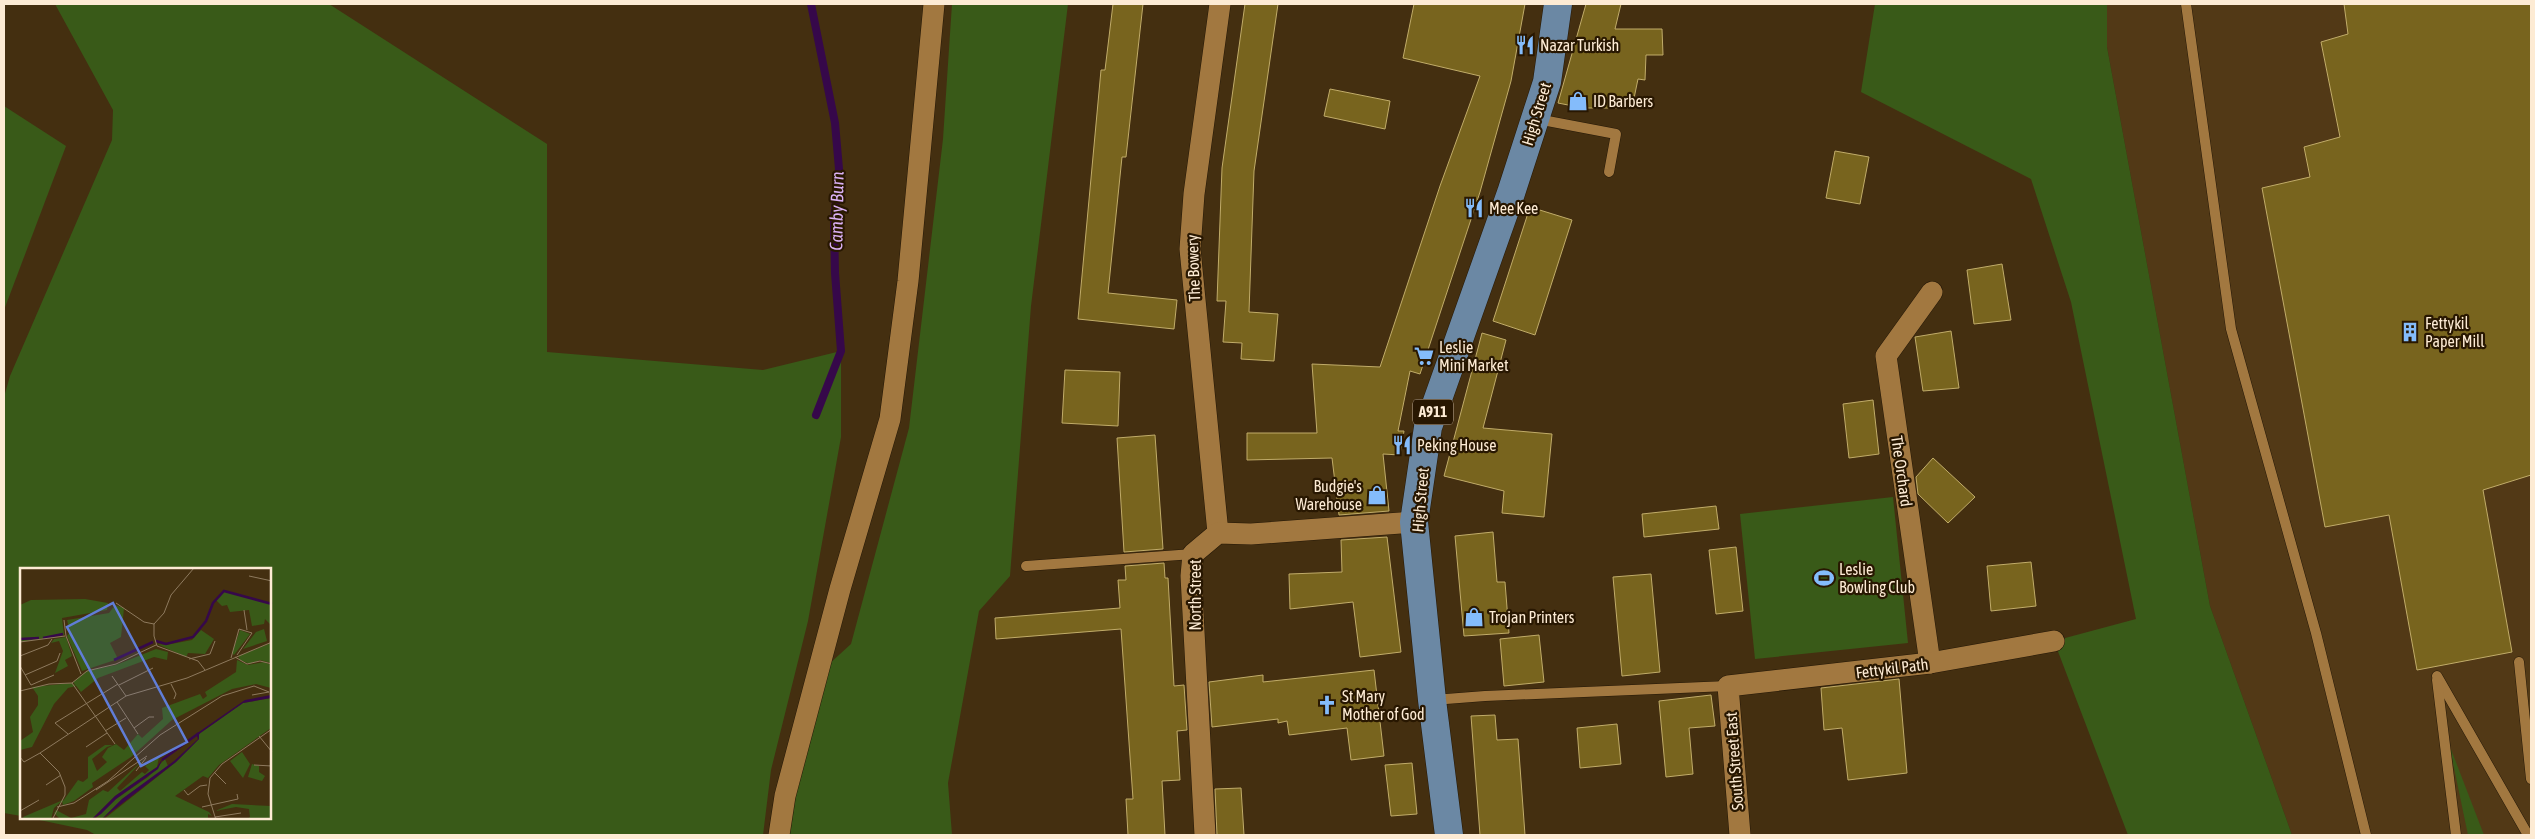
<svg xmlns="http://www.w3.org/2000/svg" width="2535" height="839" viewBox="0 0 2535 839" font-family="'Asap Condensed',sans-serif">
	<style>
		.built { fill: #523916 }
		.green { fill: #395a18 }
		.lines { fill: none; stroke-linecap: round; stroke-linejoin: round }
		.stream { stroke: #36084a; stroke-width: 8 }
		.building { fill: #78641e; stroke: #c1ac69 }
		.lane-casing { stroke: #251807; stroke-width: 11 }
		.street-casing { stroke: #251807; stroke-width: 22 }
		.primary-casing { stroke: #251807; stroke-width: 29 }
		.lane { stroke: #a27840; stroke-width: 10 }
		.street { stroke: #a27840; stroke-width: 21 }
		.primary { stroke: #6b88a4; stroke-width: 28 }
		.labels { text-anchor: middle; stroke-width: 4.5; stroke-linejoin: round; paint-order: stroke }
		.shield { fill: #281701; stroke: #bdab95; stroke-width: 1 }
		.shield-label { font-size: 15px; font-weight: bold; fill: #fdebd4 }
		.poi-label { font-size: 16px; fill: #fdebd4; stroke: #281701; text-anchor: start }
		.street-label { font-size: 16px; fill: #fdebd4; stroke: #281701 }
		.water-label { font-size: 18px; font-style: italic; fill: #dbb1f5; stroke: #281701 }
		.inset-river { fill: none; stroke: #36084a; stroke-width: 2.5 }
		.inset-road { fill: none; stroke: #8e7a5e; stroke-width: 1 }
		.view { fill: #607dd7; fill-opacity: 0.15; stroke: #607dd7; stroke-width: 2.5 }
		.inset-edge { fill: none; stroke: #fdebd4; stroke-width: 2.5 }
	</style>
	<rect width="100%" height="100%" fill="#442f10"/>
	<polygon class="built" points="2107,4 2531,4 2531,835 2292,835 2210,606 2107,47"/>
	<g class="green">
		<polygon points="55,4 329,4 547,144 547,352 763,370 841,351 841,437 808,621 771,770 763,835 96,835 87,830 30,818 270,818 270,569 21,569 21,816 4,813 4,397 10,376 112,140 113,110"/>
		<polygon points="952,4 1068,4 1031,306 1010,576 979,611 948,783 952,835 779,835 817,675 851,644 909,428 943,139"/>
		<polygon points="1875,4 2107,4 2107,47 2210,606 2292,835 2128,835 2054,641 2136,619 2071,302 2031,179 1861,92"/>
		<polygon points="4,106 66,146 4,310"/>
		<polygon points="1893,497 1908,643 1755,659 1740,514"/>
		<polygon points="2449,744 2484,835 2468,835"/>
	</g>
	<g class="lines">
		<polyline class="stream" points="811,4 835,123 839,169 834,221 835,273 841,351 816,415"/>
	</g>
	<g class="building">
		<polygon points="1113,4 1143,4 1126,157 1122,157 1108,293 1177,300 1174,329 1078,319 1101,70 1105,70"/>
		<polygon points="1245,4 1278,4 1254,171 1249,312 1278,314 1274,361 1241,359 1242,343 1223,342 1226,301 1217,301 1222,168"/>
		<polygon points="1414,4 1525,4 1511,81 1480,192 1420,374 1410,371 1398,431 1404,431 1400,455 1383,454 1389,511 1339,515 1332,458 1247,460 1247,433 1317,433 1312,364 1380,367 1440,186 1480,76 1403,58"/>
		<polygon points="1586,4 1621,4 1615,29 1662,29 1663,55 1646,55 1645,80 1638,79 1632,108 1583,108 1558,103"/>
		<polygon points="2344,4 2531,4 2531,475 2483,490 2512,652 2417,670 2389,515 2325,527 2262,188 2310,177 2304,147 2340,137 2321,42 2348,34"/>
		<polygon points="1330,89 1390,101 1385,129 1324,116"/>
		<polygon points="1835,151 1869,157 1860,204 1826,198"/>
		<polygon points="1530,207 1572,220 1535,335 1493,321"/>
		<polygon points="2002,264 2011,320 1974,324 1967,270"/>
		<polygon points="1951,331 1959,388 1923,391 1915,337"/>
		<polygon points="1482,333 1506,340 1483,428 1552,434 1544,517 1502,513 1504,491 1444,476"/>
		<polygon points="1065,370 1120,372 1118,426 1062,423"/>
		<polygon points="1873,400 1879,454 1849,458 1843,404"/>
		<polygon points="1155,435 1163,549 1124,552 1117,438"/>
		<polygon points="1933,458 1975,497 1948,523 1918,494 1916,477"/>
		<polygon points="1716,506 1719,529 1644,537 1642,514"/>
		<polygon points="1493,532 1497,582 1505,582 1509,633 1464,636 1455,536"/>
		<polygon points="1387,537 1401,652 1360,657 1353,602 1290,609 1289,574 1342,572 1341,540"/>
		<polygon points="1736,547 1743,611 1716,614 1709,550"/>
		<polygon points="2031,562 2036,606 1991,611 1987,566"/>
		<polygon points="1164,563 1165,578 1168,578 1174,686 1184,685 1187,730 1177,731 1180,780 1162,781 1165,835 1128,835 1126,799 1133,799 1121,629 996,639 995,618 1120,608 1118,580 1126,580 1125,566"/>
		<polygon points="1651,574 1660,672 1622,676 1613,577"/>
		<polygon points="1539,635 1544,682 1504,686 1500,639"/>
		<polygon points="1374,670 1384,756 1351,760 1347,728 1289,735 1287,721 1278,723 1278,719 1212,727 1209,682 1263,675 1263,682"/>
		<polygon points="1899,679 1907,773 1848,780 1842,728 1824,730 1821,688"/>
		<polygon points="1711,695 1715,726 1689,728 1693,774 1666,777 1659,701"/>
		<polygon points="1495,715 1497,740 1518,739 1525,835 1480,835 1471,716"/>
		<polygon points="1617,724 1621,764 1580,768 1577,728"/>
		<polygon points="1412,763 1417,814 1391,816 1385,765"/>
		<polygon points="1241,788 1244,835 1217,835 1215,789"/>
	</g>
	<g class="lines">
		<defs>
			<g id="lane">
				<polyline points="2186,4 2231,329 2316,633 2366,835"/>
				<polyline points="1537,119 1616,134 1609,172"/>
				<polyline points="1026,566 1193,554"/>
				<polyline points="2519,662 2531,779"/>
				<polyline points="2437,676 2528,835"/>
				<polyline points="2437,680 2456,835"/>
				<polyline points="1433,700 1485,696 1728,686"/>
			</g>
			<g id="street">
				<polyline points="1218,533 1190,249 1194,194 1220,4"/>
				<polyline points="1930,663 1886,356 1932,292"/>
				<polyline points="779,835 785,796 840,589 890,419 908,281 934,4"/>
				<polyline points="1205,835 1191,576 1193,554 1218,533 1251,534 1414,522"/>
				<polyline points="1740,835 1728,686 1930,663 2054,641"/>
			</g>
			<polyline id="primary" points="1449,835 1432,700 1414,522 1428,427 1511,193 1547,82 1558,4"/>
		</defs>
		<use href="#lane" class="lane-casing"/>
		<use href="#street" class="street-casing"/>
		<use href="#primary" class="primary-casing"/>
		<use href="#lane" class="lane"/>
		<use href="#street" class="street"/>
		<use href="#primary" class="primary"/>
	</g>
	<defs>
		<symbol id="restaurant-bare" viewBox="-9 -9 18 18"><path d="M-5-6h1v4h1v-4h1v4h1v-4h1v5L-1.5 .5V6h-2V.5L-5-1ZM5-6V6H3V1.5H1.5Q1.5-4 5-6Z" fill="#84bcfb" stroke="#281701" stroke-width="2.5" paint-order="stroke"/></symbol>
		<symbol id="shop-bare" viewBox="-9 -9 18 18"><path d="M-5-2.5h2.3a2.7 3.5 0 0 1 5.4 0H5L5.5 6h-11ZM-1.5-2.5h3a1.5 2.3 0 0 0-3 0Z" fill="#84bcfb" stroke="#281701" stroke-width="2.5" paint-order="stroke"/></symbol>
		<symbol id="building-bare" viewBox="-9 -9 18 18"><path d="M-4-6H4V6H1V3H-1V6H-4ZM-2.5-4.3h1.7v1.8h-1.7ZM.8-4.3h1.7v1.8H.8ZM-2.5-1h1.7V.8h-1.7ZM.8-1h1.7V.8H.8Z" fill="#84bcfb" stroke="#281701" stroke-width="2.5" paint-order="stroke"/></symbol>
		<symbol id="supermarket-bare" viewBox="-9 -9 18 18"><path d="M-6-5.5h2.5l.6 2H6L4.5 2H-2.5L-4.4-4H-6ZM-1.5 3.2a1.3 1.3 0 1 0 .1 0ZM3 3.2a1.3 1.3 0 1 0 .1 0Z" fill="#84bcfb" stroke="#281701" stroke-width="2.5" paint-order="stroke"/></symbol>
		<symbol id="stadium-bare" viewBox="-9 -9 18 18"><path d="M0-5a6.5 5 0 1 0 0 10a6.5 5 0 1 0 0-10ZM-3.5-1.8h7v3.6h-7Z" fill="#84bcfb" stroke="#281701" stroke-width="2.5" paint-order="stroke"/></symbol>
		<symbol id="church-bare" viewBox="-9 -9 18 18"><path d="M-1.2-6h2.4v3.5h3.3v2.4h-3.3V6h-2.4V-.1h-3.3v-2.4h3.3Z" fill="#84bcfb" stroke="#281701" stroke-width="2.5" paint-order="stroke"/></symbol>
	</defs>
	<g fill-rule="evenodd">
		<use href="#restaurant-bare" x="1511" y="31" width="28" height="28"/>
		<use href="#shop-bare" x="1564" y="87" width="28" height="28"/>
		<use href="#restaurant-bare" x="1460" y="194" width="28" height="28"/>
		<use href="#building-bare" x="2396" y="318" width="28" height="28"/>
		<use href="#supermarket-bare" x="1410" y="342" width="28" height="28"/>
		<use href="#restaurant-bare" x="1388" y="431" width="28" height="28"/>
		<use href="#shop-bare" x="1363" y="481" width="28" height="28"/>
		<use href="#stadium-bare" x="1810" y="564" width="28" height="28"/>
		<use href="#shop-bare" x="1460" y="603" width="28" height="28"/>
		<use href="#church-bare" x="1313" y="691" width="28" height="28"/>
	</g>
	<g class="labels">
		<rect class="shield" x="1413" y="399.5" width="40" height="25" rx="4"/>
		<g class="shield-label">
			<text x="1433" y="417">A911</text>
		</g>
		<g class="poi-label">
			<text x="1540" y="51">Nazar Turkish</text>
			<text x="1593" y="107">ID Barbers</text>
			<text x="1489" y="214">Mee Kee</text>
			<text x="2425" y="329">Fettykil<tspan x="2425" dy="18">Paper Mill</tspan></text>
			<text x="1439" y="353">Leslie<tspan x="1439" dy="18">Mini Market</tspan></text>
			<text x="1417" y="451">Peking House</text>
			<text x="1362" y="492" text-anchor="end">Budgie's<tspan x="1362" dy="18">Warehouse</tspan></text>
			<text x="1839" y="575">Leslie<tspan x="1839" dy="18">Bowling Club</tspan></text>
			<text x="1489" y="623">Trojan Printers</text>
			<text x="1342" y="702">St Mary<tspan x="1342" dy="18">Mother of God</tspan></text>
		</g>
		<g class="street-label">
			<text transform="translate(1536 114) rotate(-73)" y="6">High Street</text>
			<text transform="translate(1193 268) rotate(-92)" y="6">The Bowery</text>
			<text transform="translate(1902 471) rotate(82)" y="6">The Orchard</text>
			<text transform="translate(1420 500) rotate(-85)" y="6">High Street</text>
			<text transform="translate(1195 595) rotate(-90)" y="6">North Street</text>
			<text transform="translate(1892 668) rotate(-7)" y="6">Fettykil Path</text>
			<text transform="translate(1734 761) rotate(-94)" y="6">South Street East</text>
		</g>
		<g class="water-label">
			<text transform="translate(837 211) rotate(-89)" y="6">Camby Burn</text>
		</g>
	</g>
	<g transform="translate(20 568)">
		<rect width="251" height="251" fill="#442f10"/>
		<path d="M 203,23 L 251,36 L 251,57 L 245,51 L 244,56 L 232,58 L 229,42 L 210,44 L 207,37 L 202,38 L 196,32 ZM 65,31 L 88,35 L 87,42 L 42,50 L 44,67 L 0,74 L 0,37 L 11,32 ZM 95,37 L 104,40 L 101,69 L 90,75 L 98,91 L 62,103 L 47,68 L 50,64 L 47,52 L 89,45 ZM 244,61 L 247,73 L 223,81 L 236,64 ZM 181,62 L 194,71 L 185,86 L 168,85 L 166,89 L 137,76 L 146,77 L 172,72 ZM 220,62 L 230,66 L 214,87 L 212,85 ZM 46,69 L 52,88 L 45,92 L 48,98 L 35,105 L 43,83 L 39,73 L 31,75 L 34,71 ZM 251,75 L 251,95 L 240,92 L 230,96 L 220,92 L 218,88 ZM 136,81 L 148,84 L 147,92 L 134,89 L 78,110 L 61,124 L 53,114 L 67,103 L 96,97 ZM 217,92 L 228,97 L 244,94 L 251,97 L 251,120 L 236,116 L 212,121 L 152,152 L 111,189 L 72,215 L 73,219 L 54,233 L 43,237 L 42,233 L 34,240 L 31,251 L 4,251 L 3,249 L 43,232 L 43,233 L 58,212 L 63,214 L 68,210 L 68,189 L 85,177 L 93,177 L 87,179 L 72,191 L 77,203 L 87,194 L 82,189 L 88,180 L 96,176 L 104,182 L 118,166 L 122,170 L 143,151 L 142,140 L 180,126 L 183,131 L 187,128 L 185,124 L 216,104 ZM 52,115 L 56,118 L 48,120 L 34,136 L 12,179 L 0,182 L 0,173 L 13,164 L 10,149 L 18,137 L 18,128 L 12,119 ZM 251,130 L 251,160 L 199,197 L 188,210 L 183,208 L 155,228 L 189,244 L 192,248 L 188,246 L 188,251 L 83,252 L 156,194 L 179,171 L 179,166 L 223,135 ZM 222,184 L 230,196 L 223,210 L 210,193 ZM 139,189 L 137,199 L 95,228 L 72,251 L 40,251 L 34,245 L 36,242 L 51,250 L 66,246 L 69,232 L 83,222 L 88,224 L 124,191 L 97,220 L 100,223 L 122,204 L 125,206 L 129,202 L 125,198 ZM 145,191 L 148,198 L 102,231 L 82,251 L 74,252 L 96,231 L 128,209 ZM 232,196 L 239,198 L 239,204 L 245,208 L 242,213 L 228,209 ZM 212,236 L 251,238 L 251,251 L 227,251 L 230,249 L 229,241 L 216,239 L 195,243 Z" fill="#395a18"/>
		<path d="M 251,127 L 251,130 L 223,135 L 179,166 L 179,171 L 156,194 L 82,251 L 102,231 L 154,193 L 178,171 L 176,166 L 225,132 ZM 143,190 L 138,201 L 96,231 L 81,246 L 72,251 L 95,228 L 137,199 Z" fill="#36084a"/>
		<path class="inset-river" d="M 23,70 L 43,66M 0,71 L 19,70M 136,73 L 146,76 L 173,69 L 186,53 L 193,35 L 204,23 L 252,36M 94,92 L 133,74M 142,192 L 179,165"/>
		<path class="inset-road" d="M 174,0 L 151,27 L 144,45 L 134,56 L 134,68 L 137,78 L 178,93 L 185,102M 229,8 L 252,13M 96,35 L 124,54 L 134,56M 224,42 L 227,62M 44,52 L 46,68 L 61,106M 0,74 L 45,68M 217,87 L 232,65M 0,88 L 28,77 L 32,71M 215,89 L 227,96 L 240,93 L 252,96M 211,90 L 219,61 L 232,65M 169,91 L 190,86 L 195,73M 0,98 L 11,117M 5,107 L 37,93 L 40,85M 92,108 L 106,128M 52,115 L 67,103 L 96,96 L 136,77M 52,115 L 95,176M 151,116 L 156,126 L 154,131M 11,117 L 34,107M 99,117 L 133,100M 0,123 L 29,116 L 52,115M 97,134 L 118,166M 114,160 L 129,149 L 134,149M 85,163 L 106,150M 48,166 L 35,155 L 98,116M 239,168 L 252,184M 66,179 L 87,165M 20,185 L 39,204 L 45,219 L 45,227 L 32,252M 0,189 L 4,194 L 20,185 L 106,128 L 167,110 L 252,74M 234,197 L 252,198M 116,203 L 126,190M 194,204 L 206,216M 26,217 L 41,207M 76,222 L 127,188M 164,222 L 168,227 L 180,218 L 187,217M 37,239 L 54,235 L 88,213 L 140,167 L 202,128 L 234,118 L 249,124 L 232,127M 182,239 L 218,231 L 217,226M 0,243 L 19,232M 195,249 L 221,245M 196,252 L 188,226 L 190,210 L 202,196 L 252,161"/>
		<path class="view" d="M 93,35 L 167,174 L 121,198 L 47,59 Z"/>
		<rect width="251" height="251" class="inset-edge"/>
	</g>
	<rect width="2535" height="839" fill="none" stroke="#fdebd4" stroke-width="10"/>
</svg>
